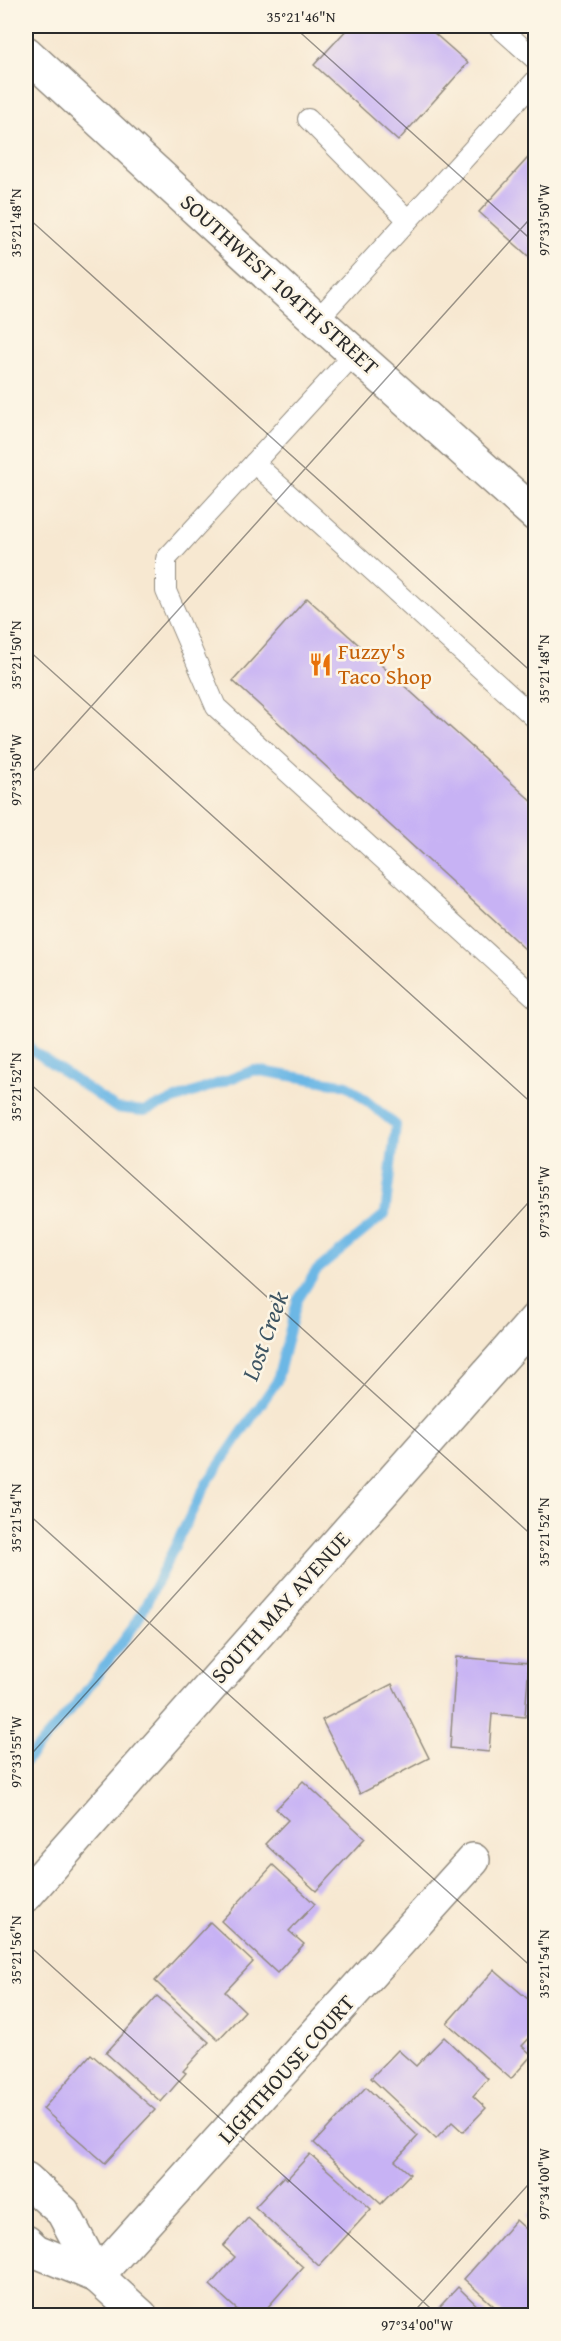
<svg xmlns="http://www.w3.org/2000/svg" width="561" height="2341" viewBox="0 0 561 2341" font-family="'Gentium Book Plus',serif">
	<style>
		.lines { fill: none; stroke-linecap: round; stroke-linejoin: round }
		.stream { stroke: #6cb7e5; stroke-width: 10 }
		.building { fill: #c7b2f4 }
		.service-casing { stroke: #918a7e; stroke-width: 22 }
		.minor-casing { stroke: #918a7e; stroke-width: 36 }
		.secondary-casing { stroke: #918a7e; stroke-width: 36 }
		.service { stroke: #fff; stroke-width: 20 }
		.minor { stroke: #fff; stroke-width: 33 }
		.secondary { stroke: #fff; stroke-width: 33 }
		.ticks { fill: none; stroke: #2b2b2b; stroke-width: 1.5; stroke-opacity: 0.45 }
		.labels { text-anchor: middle; stroke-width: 5; stroke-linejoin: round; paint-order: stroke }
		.street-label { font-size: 22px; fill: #2b2b2b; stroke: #fcf5e5 }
		.food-label { font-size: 22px; fill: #c56008; stroke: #fcf5e5; text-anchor: start }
		.water-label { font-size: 24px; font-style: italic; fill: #3e5563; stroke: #fcf5e5 }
		.neatline { fill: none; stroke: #2b2b2b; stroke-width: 2 }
		.ticks-label { font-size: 15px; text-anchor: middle; fill: #2b2b2b }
	</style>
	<rect width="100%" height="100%" fill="#fcf5e5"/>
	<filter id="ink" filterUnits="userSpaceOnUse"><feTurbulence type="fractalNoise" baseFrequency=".0167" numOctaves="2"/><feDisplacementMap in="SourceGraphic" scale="12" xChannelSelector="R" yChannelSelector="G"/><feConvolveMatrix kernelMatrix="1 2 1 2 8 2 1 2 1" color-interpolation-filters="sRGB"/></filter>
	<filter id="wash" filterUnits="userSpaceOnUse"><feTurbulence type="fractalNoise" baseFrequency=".008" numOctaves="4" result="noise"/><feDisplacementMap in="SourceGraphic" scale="24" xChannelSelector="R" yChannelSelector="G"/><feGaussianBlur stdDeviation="1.35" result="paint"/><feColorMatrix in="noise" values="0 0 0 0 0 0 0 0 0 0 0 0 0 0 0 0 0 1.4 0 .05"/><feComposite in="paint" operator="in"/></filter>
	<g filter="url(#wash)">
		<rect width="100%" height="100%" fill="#f7e8d1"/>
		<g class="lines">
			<polyline class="stream" points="26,1040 32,1050 116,1108 144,1111 254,1070 347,1085 396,1125 385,1214 316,1271 297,1301 277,1381 206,1484 137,1622 80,1699 26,1761"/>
		</g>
		<g id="blocks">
			<g class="building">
				<polygon points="350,26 426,26 468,63 398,141 314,65"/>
				<polygon points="536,149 536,263 479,212"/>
				<polygon points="307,598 536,805 536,939 526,950 233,681"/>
				<polygon points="456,1657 529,1663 525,1717 492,1714 489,1752 450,1748"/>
				<polygon points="392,1684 429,1758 360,1794 322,1720"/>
				<polygon points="303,1781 365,1838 316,1891 265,1844 288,1820 276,1809"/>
				<polygon points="273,1865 315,1904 289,1931 304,1944 277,1973 221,1921"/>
				<polygon points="210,1922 253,1962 225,1992 245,2011 218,2040 155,1981"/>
				<polygon points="494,1970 536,2006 536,2031 522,2046 532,2055 511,2079 447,2023"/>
				<polygon points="157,1996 209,2042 183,2071 186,2073 161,2102 106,2053"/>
				<polygon points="444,2037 488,2079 473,2096 486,2108 463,2132 452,2122 436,2139 371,2078 398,2050 416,2066"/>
				<polygon points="91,2054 155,2110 105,2163 43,2109"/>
				<polygon points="366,2087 418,2136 395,2161 410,2174 381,2204 314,2143"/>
				<polygon points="310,2154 371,2209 319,2266 255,2207 284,2176 287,2179"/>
				<polygon points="536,2206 536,2224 527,2216"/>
				<polygon points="248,2218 303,2267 260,2316 244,2316 210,2285 235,2257 223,2246"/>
				<polygon points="516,2220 536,2238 536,2316 505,2316 464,2279"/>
				<polygon points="458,2287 488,2316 431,2316"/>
			</g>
		</g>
	</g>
	<g filter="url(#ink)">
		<use href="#blocks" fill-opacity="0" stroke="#918a7e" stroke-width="1.5"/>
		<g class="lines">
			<defs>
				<g id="service">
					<polyline points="498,26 536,60"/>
					<polyline points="308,119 408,220"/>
					<polyline points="317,320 536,80"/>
					<polyline points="355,353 166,559 166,591 216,707 536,998"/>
					<polyline points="254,463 536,719"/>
				</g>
				<g id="minor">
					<polyline points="26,2179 63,2212 97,2276 141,2316"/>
					<polyline points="26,2242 36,2251 97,2276"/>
					<polyline points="97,2276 473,1860"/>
				</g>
				<g id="secondary">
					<polyline points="26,53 317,320 536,515"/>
					<polyline points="26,1895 536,1319"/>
				</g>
			</defs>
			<use href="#service" class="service-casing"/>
			<use href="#minor" class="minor-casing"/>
			<use href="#secondary" class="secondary-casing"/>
			<use href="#service" class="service"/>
			<use href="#minor" class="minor"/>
			<use href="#secondary" class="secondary"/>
		</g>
	</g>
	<path class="ticks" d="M 293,26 L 536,244M 26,216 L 536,676M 26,648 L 536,1107M 26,779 L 536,212M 26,1080 L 536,1539M 26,1512 L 536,1971M 26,1760 L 536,1194M 26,1943 L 439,2316M 410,2316 L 536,2176"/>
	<defs>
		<symbol id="restaurant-bare" viewBox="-9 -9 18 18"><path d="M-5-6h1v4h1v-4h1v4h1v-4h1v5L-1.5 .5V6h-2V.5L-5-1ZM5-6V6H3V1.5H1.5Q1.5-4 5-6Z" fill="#e8710a" stroke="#fcf5e5" stroke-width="2.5" paint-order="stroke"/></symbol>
	</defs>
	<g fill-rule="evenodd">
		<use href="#restaurant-bare" x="304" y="648" width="33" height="33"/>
	</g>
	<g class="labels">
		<g class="street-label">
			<text transform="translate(280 284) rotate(42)" y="8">SOUTHWEST 104TH STREET</text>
			<text transform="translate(280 1607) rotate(-48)" y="8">SOUTH MAY AVENUE</text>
			<text transform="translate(286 2069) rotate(-48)" y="8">LIGHTHOUSE COURT</text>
		</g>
		<g class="food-label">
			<text x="338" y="659">Fuzzy's<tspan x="338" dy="25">Taco Shop</tspan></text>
		</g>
		<g class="water-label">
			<text transform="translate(265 1336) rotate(-70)" y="8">Lost Creek</text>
		</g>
	</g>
	<rect width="561" height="2341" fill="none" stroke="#fcf5e5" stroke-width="66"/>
	<rect x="33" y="33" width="495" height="2275" class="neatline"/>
	<g class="ticks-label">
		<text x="301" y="22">35°21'46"N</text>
		<text transform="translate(544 220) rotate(-90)" y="5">97°33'50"W</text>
		<text transform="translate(16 223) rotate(-90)" y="5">35°21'48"N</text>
		<text transform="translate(16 655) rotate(-90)" y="5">35°21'50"N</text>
		<text transform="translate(544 669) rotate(-90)" y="5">35°21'48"N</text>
		<text transform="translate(16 770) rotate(-90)" y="5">97°33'50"W</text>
		<text transform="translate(16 1087) rotate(-90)" y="5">35°21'52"N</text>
		<text transform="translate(544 1202) rotate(-90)" y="5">97°33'55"W</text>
		<text transform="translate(16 1518) rotate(-90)" y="5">35°21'54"N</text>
		<text transform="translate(544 1532) rotate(-90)" y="5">35°21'52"N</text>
		<text transform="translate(16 1752) rotate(-90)" y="5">97°33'55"W</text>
		<text transform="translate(16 1950) rotate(-90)" y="5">35°21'56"N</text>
		<text transform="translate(544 1964) rotate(-90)" y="5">35°21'54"N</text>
		<text transform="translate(544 2184) rotate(-90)" y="5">97°34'00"W</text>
		<text x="417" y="2330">97°34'00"W</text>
	</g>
</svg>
